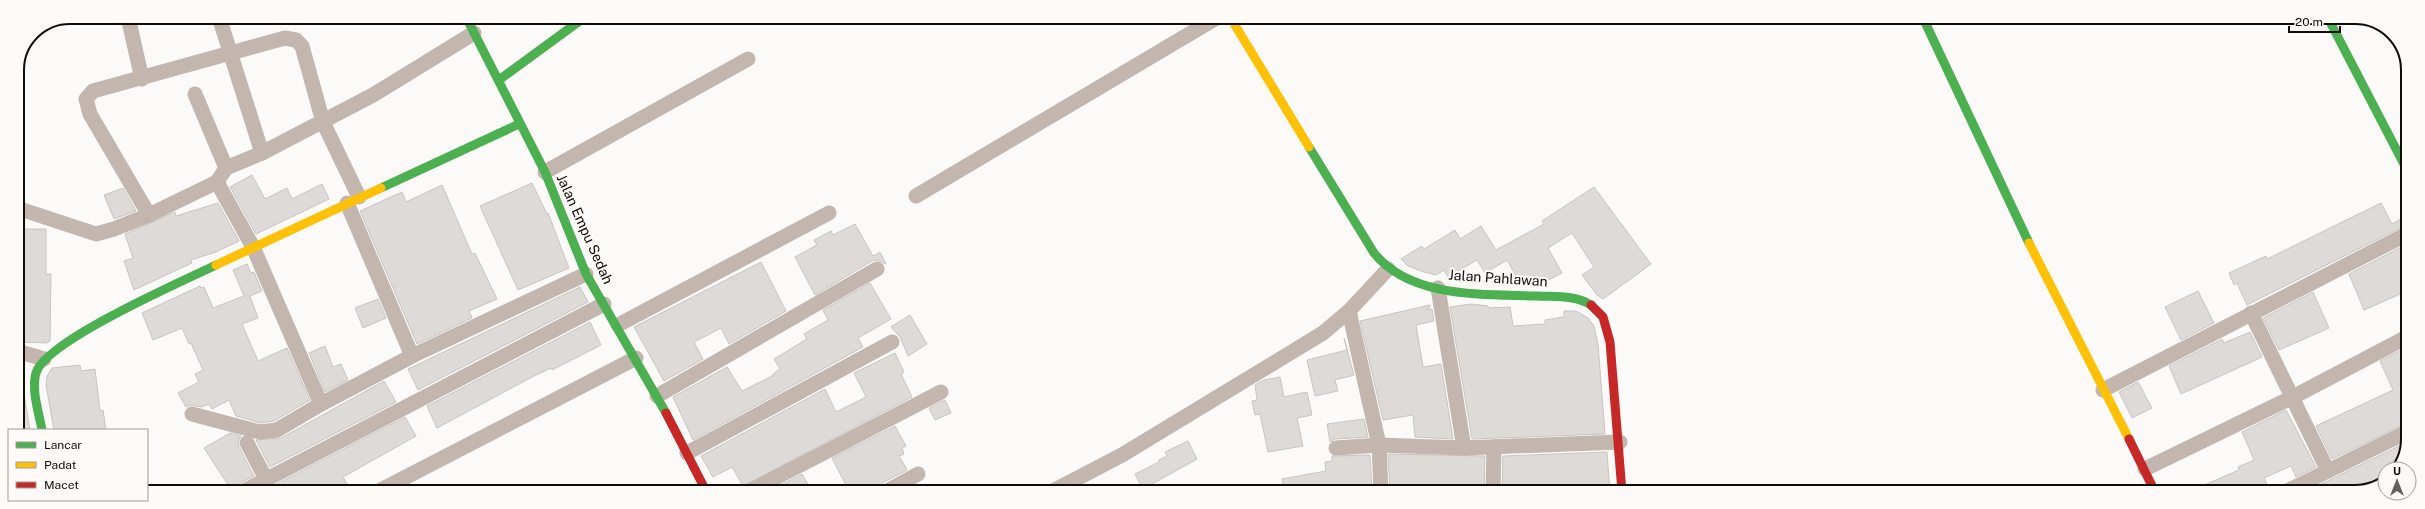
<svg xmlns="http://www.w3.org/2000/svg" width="2425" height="509" viewBox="0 0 2425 509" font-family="'Public Sans',sans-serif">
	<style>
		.building { fill: #dddad7; stroke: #c7c4c1 }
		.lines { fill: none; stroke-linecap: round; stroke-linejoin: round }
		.street { stroke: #c2b6af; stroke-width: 15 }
		.fast { stroke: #4caf50; stroke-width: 9 }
		.slow { stroke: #ffc107; stroke-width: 9 }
		.jam { stroke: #c62828; stroke-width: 9 }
		.labels { text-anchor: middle; stroke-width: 4; stroke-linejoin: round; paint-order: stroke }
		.street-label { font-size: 14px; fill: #110c09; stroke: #fdfaf8 }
		.rim { fill: none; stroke: #110c09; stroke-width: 2 }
	</style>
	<rect width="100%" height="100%" fill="#fcfaf9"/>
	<g class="building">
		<polygon points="252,175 265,199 287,188 292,199 322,184 329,199 256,234 230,187"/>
		<polygon points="532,183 547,214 548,213 569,268 518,290 480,206"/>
		<polygon points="442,185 472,254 475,253 497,299 469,311 472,318 417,344 360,211 402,192 406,202"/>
		<polygon points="1594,187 1651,264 1603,299 1597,295 1582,275 1594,267 1572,233 1548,248 1562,273 1541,284 1536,284 1533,279 1525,283 1520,283 1507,260 1485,273 1477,260 1448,277 1444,270 1436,275 1424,272 1408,266 1401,259 1422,246 1424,249 1455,230 1460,239 1481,226 1496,250 1544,224 1542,221"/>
		<polygon points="123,188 136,211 114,219 104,195"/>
		<polygon points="218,203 239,241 216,252 191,260 192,263 134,290 124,261 133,258 125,234 175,212 176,216"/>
		<polygon points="2381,203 2392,224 2401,219 2404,226 2247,305 2237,283 2234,285 2229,273 2266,256 2267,259"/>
		<polygon points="855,224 873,256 880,252 886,264 877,260 872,261 815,295 795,257 817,245 814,240 831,231 833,235"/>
		<polygon points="17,229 46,229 46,274 51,274 50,341 47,343 17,342"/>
		<polygon points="2407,244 2407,291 2364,310 2349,274"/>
		<polygon points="761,262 786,311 729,344 721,328 694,342 703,359 664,381 634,327"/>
		<polygon points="247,264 251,273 254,272 262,291 250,296 258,318 242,324 258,361 287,348 310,400 274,421 261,423 236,416 229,400 212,409 209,404 202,407 190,405 186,407 178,393 199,382 195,374 203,370 191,343 189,344 182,328 153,340 142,313 200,286 201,288 204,287 213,308 244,296 233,270"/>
		<polygon points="870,283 891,319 858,338 863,347 693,440 673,397 727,367 742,391 774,375 773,374 780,369 774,359 807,339 804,334 828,320 823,310"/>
		<polygon points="580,287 588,302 418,390 408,369"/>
		<polygon points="2198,291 2214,323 2181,340 2165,307"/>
		<polygon points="2313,292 2329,328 2279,350 2263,318"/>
		<polygon points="378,299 386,318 363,328 355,308"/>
		<polygon points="1471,304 1488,306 1489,308 1510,307 1513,326 1545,324 1545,320 1564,317 1564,311 1576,311 1588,318 1594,326 1598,344 1605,434 1472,439 1450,307"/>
		<polygon points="1430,305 1430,307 1426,310 1432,309 1434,321 1416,325 1423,367 1441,364 1453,439 1415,437 1413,415 1383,420 1360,321"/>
		<polygon points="910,315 927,344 908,356 900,337 891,327"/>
		<polygon points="590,322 601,345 552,370 551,368 534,376 437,428 427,406"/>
		<polygon points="2250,332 2262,357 2181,394 2169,366 2222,339 2224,343"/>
		<polygon points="1344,338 1354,375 1335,380 1338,391 1315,396 1307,360 1347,350"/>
		<polygon points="325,346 333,367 341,364 348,380 325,392 309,353"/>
		<polygon points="2407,347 2407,423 2332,459 2316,426 2393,390 2380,361"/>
		<polygon points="895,353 904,372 901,374 912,397 743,486 732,467 713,477 701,456 825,389 836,412 866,397 854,373"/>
		<polygon points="80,365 81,371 95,369 100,411 103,410 106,430 54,430 46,385 47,376 52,368"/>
		<polygon points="1280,377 1284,397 1307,392 1312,415 1297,418 1303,446 1268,452 1260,414 1255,415 1252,401 1257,400 1255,385 1264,380"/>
		<polygon points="384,381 396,402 270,467 256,440 281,438"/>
		<polygon points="17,382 22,382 30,430 17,430"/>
		<polygon points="2138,382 2152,408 2132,418 2119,392"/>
		<polygon points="945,400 951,413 935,420 929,408"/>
		<polygon points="2286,410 2316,467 2296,477 2291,466 2264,478 2270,492 2188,492 2239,470 2238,467 2254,460 2242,432"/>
		<polygon points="405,417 416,436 343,477 351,491 263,491"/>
		<polygon points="1364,419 1368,437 1335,439 1330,442 1327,424"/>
		<polygon points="895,426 906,446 902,448 904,454 899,456 907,470 882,483 878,491 849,491 832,458"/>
		<polygon points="230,433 241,436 238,442 239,447 254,476 240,483 235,491 232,491 204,448"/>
		<polygon points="1188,441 1197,459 1143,489 1135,474 1159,462 1159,460 1167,456 1165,452"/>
		<polygon points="2407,442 2407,449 2395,469 2385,469 2385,481 2355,492 2305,492"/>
		<polygon points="1607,452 1610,492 1502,492 1503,456"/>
		<polygon points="1388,454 1485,456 1484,492 1390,492"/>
		<polygon points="1370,455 1372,492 1284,492 1282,479 1326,471 1325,462 1332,461 1332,456"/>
		<polygon points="802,474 812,491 769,491"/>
	</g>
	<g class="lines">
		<g class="street">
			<polyline points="128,17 142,79"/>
			<polyline points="219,17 262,153"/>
			<polyline points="195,94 226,168"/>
			<polyline points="545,172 748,59"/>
			<polyline points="217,182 253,247 321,404"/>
			<polyline points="916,196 1218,17"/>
			<polyline points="347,203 412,356"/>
			<polyline points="17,208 96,234 114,229 149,215 217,182 226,168 262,153 373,95 474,33"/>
			<polyline points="149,215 90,114 86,99 93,91 285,38 296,40 302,46 323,122 359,197"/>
			<polyline points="1438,288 1464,448"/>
			<polyline points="1349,311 1379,445 1381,492"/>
			<polyline points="2251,313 2328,471"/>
			<polyline points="618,325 829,213"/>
			<polyline points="17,351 44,359"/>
			<polyline points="2103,390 2407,234"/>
			<polyline points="657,396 877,269"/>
			<polyline points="192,414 260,432 277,430 321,404 412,356 586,274"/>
			<polyline points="247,443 266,479"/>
			<polyline points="1336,448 1379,445 1464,448 1620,442"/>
			<polyline points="687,453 892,342"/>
			<polyline points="2145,469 2293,397 2407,337"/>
			<polyline points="244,491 604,304"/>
			<polyline points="379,491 636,358"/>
			<polyline points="750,491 941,392"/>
			<polyline points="887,491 918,474"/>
			<polyline points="1053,491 1122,455 1323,333 1349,311 1388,269"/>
			<polyline points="1493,492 1494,447"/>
			<polyline points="2285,492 2407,432"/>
		</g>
		<g class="fast">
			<polyline points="466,17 545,172 586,274 666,413"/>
			<polyline points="1923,18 2029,243"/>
			<polyline points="2328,18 2408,172"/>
			<polyline points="499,80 585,17"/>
			<path d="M 1309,147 L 1374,253 C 1411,299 1484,294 1537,296 C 1556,297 1575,295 1591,305"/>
			<polyline points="381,188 519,124"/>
			<path d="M 42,430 C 39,413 31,390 36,373 C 45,341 183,281 216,265"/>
		</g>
		<g class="slow">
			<polyline points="1230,17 1309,147"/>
			<polyline points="2029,243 2129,439"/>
			<polyline points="216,265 381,188"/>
		</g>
		<g class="jam">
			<polyline points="1591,305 1603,317 1610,342 1622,492"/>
			<polyline points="666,413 706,491"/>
			<polyline points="2129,439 2155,492"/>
		</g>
	</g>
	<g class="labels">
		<g class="street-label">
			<text transform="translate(585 229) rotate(66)" y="5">Jalan Empu Sedah</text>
			<text transform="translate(1498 278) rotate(4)" y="5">Jalan Pahlawan</text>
		</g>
	</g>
	<path d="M0 0H2425V509H0ZM70 24H2355A46 46 0 0 1 2401 70V439A46 46 0 0 1 2355 485H70A46 46 0 0 1 24 439V70A46 46 0 0 1 70 24Z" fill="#fdfaf8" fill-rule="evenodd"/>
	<path class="rim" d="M70 24H2355A46 46 0 0 1 2401 70V439A46 46 0 0 1 2355 485H70A46 46 0 0 1 24 439V70A46 46 0 0 1 70 24Z"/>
	<rect x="8" y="429" width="140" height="72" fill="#fdfaf8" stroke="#9f9b98"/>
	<rect x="16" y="442" width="20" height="6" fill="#4caf50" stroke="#9f9b98"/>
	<text x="44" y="449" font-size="12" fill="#110c09">Lancar</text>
	<rect x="16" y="462" width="20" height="6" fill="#ffc107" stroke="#9f9b98"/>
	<text x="44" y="469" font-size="12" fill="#110c09">Padat</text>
	<rect x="16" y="482" width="20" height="6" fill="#c62828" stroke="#9f9b98"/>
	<text x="44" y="489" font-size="12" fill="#110c09">Macet</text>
	<g transform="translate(2397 481)"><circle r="19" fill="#fdfaf8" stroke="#9f9b98"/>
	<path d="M0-3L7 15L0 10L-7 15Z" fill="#635f5d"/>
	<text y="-6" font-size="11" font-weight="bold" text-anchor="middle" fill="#110c09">U</text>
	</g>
	<path d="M2289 26v6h51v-6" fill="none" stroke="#110c09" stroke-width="2"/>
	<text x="2295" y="26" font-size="12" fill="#110c09" stroke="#fdfaf8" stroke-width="3" paint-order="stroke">20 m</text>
</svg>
